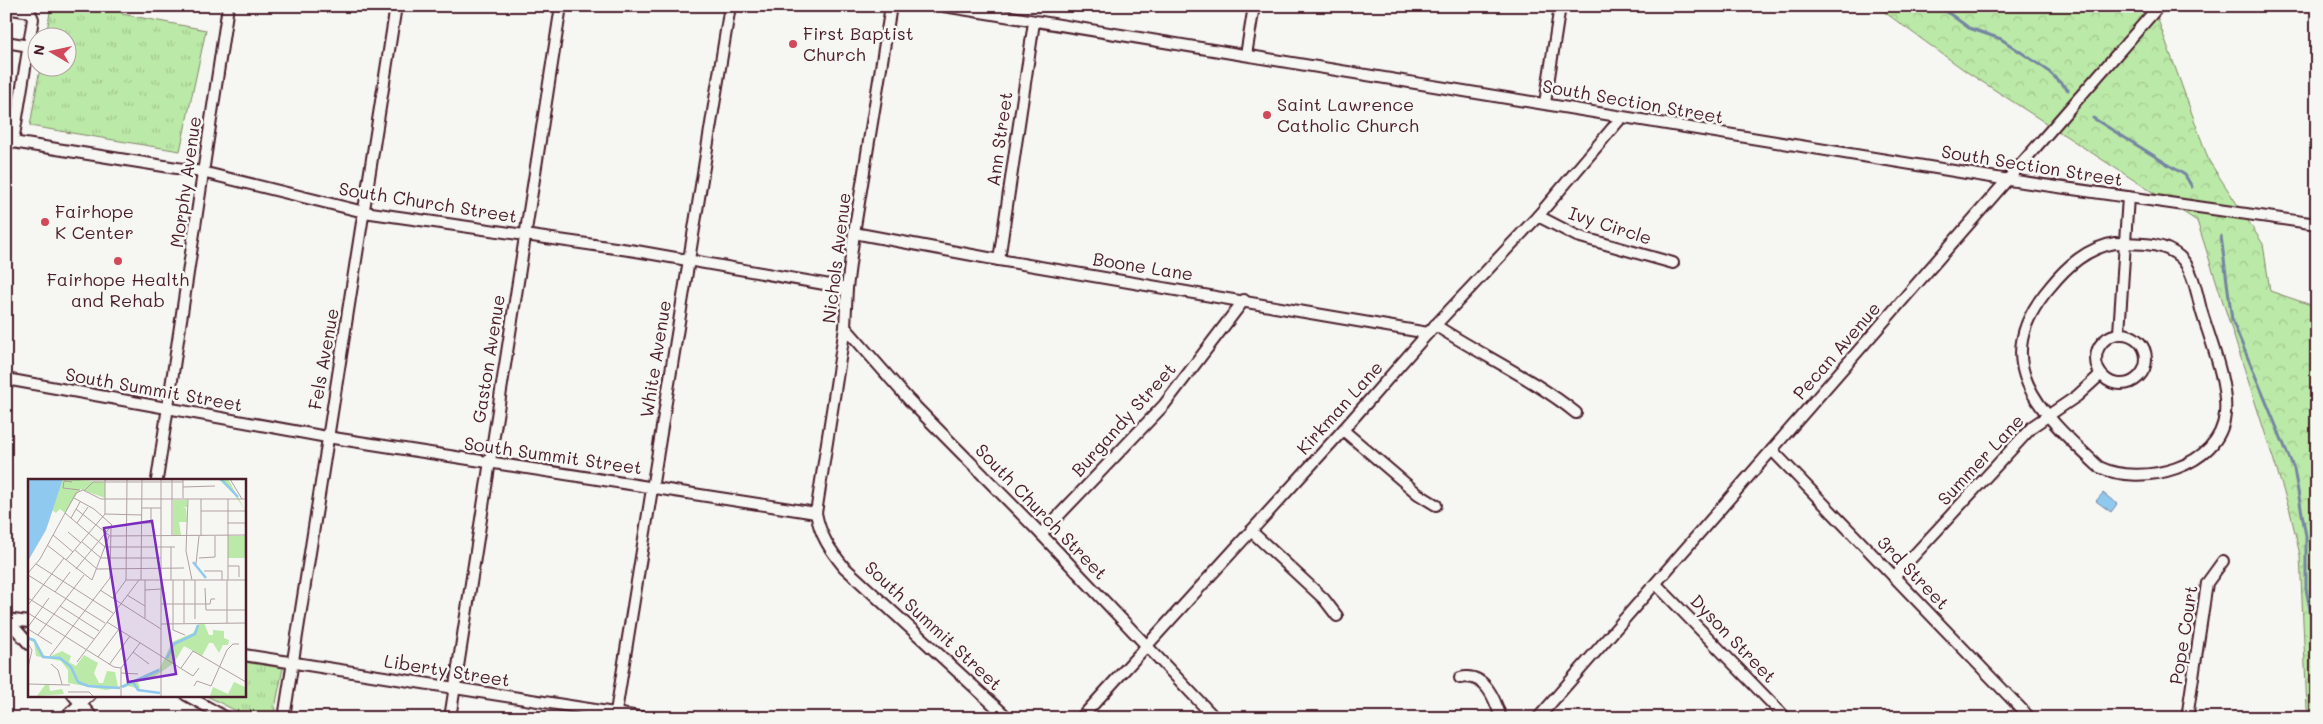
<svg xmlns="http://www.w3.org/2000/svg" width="2323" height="724" viewBox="0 0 2323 724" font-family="Mali,sans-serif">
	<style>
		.grass { fill: url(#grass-tufts); stroke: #828469 }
		.forest { fill: url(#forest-crowns); stroke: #828469 }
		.water { fill: #90c9ef; stroke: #7485a1 }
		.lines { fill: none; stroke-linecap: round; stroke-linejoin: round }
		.stream { stroke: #7485a1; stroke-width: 3 }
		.minor-casing { stroke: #4a1f2b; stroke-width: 14 }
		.minor { stroke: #f6f6f2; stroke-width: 10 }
		.poi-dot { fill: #d1495b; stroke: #f6f6f2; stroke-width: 2 }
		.labels { text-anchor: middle; stroke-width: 5; stroke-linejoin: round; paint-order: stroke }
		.poi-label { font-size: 18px; fill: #4a1f2b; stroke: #f6f6f2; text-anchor: start }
		.street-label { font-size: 18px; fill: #4a1f2b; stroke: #f6f6f2 }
		.inset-river { fill: none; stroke: #90c9ef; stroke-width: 2.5 }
		.inset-road { fill: none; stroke: #b1a0a2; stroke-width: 1 }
		.view { fill: #7b2cbf; fill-opacity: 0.15; stroke: #7b2cbf; stroke-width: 2.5 }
		.inset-edge { fill: none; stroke: #4a1f2b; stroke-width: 2.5 }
	</style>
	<defs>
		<pattern id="grass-tufts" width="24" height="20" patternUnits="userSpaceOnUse" patternTransform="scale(1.25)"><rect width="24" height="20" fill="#bbe9a7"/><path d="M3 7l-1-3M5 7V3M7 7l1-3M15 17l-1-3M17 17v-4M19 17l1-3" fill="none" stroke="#a2c790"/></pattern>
		<pattern id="forest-crowns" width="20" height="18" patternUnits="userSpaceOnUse" patternTransform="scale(1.25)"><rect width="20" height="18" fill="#bbe9a7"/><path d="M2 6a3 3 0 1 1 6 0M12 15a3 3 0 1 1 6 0" fill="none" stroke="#a2c790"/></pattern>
	</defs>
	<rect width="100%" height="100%" fill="#f6f6f2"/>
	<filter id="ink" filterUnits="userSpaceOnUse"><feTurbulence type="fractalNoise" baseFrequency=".02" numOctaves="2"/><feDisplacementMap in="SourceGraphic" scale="10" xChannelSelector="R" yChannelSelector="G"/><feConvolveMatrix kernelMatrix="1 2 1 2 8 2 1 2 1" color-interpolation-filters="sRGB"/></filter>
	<g filter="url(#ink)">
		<g class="grass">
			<polygon points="51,6 101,6 122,9 122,14 206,30 180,151 30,126 40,68 68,68 68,38 46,37"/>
			<polygon points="244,662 283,668 273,718 250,718 205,695 244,695"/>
		</g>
		<polygon class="forest" points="1876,6 2153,6 2209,161 2263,244 2270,291 2314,306 2317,314 2317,718 2312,718 2307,709 2300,555 2290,511 2197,221 1967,72"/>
		<polygon class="water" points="2103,493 2117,504 2111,512 2096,501"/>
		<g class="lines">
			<g class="stream">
				<polyline points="1939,6 1969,28 2001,39 2046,69 2068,90"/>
				<polyline points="2093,118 2185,175 2192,187"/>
				<polyline points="2221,236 2232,320 2294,469 2306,536 2306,589 2317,644"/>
			</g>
			<defs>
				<g id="minor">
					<path d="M 891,6 L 854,233 L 847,288 L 845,327 L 816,513 C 820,535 830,550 844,567 L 1008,718"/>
					<polyline points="944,6 2009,180 2317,224"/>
					<polyline points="6,8 30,12 33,19 13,142"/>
					<polyline points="6,42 29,46"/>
					<polyline points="1246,55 1254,6"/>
					<polyline points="1545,103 1560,6"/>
					<polyline points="6,141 202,172 364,212 636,251 847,288"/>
					<polyline points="1538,216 1577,236 1673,263"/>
					<polyline points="854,233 999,260 1428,333"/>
					<path d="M 2115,243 C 2137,244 2162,241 2180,257 C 2194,270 2197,296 2202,313 C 2211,342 2228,384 2225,414 C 2220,468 2141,487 2099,467 C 2041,413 1985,363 2050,287 C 2067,266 2087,248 2115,243 Z"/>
					<polyline points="999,260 1034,22"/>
					<path d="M 1435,325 C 1481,355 1534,379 1576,413"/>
					<polyline points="845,327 909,400 1041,534 1215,718"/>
					<polyline points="2119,333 2128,197"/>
					<circle cx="2121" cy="359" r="25"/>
					<polyline points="6,379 327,437 816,513"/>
					<polyline points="1343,430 1418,494 1436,505"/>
					<polyline points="1772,450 2030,718"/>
					<polyline points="157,480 228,6"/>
					<polyline points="1251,531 1324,599 1337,616"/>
					<polyline points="1041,534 1164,405 1244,300"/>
					<polyline points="1894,577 2033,426 2077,396 2100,375"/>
					<polyline points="1656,584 1786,718"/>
					<polyline points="6,618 29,644"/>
					<polyline points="6,619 29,622"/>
					<polyline points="244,655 646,718"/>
					<path d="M 1460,678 C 1485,672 1495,699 1501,718"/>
					<polyline points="73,695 93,718"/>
					<polyline points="186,695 227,718"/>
					<polyline points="64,718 90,695"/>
					<polyline points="284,718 396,6"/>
					<polyline points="450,718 561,6"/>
					<polyline points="615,718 730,6"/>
					<polyline points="1081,718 1343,430 1428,333 1538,216 1621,118"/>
					<polyline points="1538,718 2159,6"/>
					<polyline points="2187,718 2207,583 2223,561"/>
				</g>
			</defs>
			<use href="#minor" class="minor-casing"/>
			<use href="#minor" class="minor"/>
		</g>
	</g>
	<g class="poi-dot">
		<circle cx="793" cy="44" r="5"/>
		<circle cx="1267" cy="115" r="5"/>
		<circle cx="45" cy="222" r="5"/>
		<circle cx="118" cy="261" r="5"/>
	</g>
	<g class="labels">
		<g class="poi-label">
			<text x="803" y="40">First Baptist<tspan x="803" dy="21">Church</tspan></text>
			<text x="1277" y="111">Saint Lawrence<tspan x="1277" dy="21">Catholic Church</tspan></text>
			<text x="55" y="218">Fairhope<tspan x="55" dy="21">K Center</tspan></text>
			<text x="118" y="286" text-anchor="middle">Fairhope Health<tspan x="118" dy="21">and Rehab</tspan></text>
		</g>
		<g class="street-label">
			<text transform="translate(1633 102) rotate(10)" y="6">South Section Street</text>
			<text transform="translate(1000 139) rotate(-82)" y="6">Ann Street</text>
			<text transform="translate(2032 166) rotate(9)" y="6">South Section Street</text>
			<text transform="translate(186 182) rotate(-82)" y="6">Morphy Avenue</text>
			<text transform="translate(428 203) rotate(9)" y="6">South Church Street</text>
			<text transform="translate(1610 226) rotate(18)" y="6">Ivy Circle</text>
			<text transform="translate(837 258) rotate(-83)" y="6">Nichols Avenue</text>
			<text transform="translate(1143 267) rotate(9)" y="6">Boone Lane</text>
			<text transform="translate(1837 351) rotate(-49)" y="6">Pecan Avenue</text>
			<text transform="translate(324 359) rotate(-80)" y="6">Fels Avenue</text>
			<text transform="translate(489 359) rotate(-81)" y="6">Gaston Avenue</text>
			<text transform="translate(656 359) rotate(-81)" y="6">White Avenue</text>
			<text transform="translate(154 390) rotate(10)" y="6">South Summit Street</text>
			<text transform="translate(1340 408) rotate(-48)" y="6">Kirkman Lane</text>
			<text transform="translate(1124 420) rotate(-48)" y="6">Burgandy Street</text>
			<text transform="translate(553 456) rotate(8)" y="6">South Summit Street</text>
			<text transform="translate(1981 460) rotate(-47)" y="6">Summer Lane</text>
			<text transform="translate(1041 512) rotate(46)" y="6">South Church Street</text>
			<text transform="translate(1913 573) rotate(46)" y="6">3rd Street</text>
			<text transform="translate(933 626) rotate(43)" y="6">South Summit Street</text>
			<text transform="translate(2184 635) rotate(-81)" y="6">Pope Court</text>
			<text transform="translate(1733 639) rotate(46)" y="6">Dyson Street</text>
			<text transform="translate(447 671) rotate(9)" y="6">Liberty Street</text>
		</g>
	</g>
	<g transform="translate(28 479)">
		<rect width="218" height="218" fill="#f6f6f2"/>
		<path d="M 35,0 L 77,3 L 77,19 L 52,10 L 37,34 L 32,30 L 28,34 L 24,31 ZM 145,21 L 159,21 L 159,28 L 154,29 L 158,29 L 159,43 L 151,43 L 153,56 L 145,56 ZM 200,57 L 217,57 L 217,79 L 200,79 Z" fill="#bbe9a7"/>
		<path d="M 190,0 L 200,0 L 217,31 L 206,15 ZM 171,144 L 176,144 L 181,156 L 185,156 L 185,151 L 196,152 L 196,159 L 201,161 L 200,166 L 195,166 L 191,174 L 185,164 L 181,164 L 174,177 L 156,167 L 146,184 L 123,200 L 110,203 L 112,210 L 100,207 L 78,211 L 40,204 L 40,191 L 33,182 L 8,177 L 6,163 L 0,161 L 0,158 L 7,160 L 16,176 L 21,178 L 34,172 L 43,177 L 41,183 L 48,187 L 56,176 L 70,184 L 66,194 L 71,204 L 75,204 L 79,192 L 87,193 L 90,208 L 132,189 L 144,163 L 165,154 ZM 206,203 L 217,208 L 217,217 L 182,217 L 185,208 L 200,215 ZM 17,206 L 21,206 L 22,212 L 34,210 L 36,215 L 9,217 Z" fill="#bbe9a7"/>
		<path d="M 0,0 L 35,0 L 18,51 L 0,82 Z" fill="#90c9ef"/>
		<path class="inset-river" d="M 193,0 L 210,18M 165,83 L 178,99M 0,159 L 6,161 L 15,178 L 32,179 L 43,188 L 50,203 L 60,207 L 92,209M 139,179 L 146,165 L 167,155 L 170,146M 105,203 L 110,211 L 132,214M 94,208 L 131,191"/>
		<path class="inset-road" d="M 144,0 L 144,56M 155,0 L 155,19M 202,0 L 214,20M 44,3 L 36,2 L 35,9 L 52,11M 155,8 L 187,7M 56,12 L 65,3 L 155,3M 46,19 L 66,30 L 84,46 L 48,90M 160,20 L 158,72 L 164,101M 173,20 L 173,57M 200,20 L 200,101M 114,29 L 133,29M 48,30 L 82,57 L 218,56M 173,32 L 218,32M 37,34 L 77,68 L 147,68M 77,35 L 114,36M 43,39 L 52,23M 49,44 L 60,28M 115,44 L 123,44 L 123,29M 199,44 L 218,44M 40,53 L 53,64M 25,56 L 45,73M 54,63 L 73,79 L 133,79M 19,66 L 64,101 L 81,57M 143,68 L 143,101M 47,71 L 69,90 L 156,89M 171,79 L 187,78 L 187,57M 38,81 L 77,35 L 77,0M 8,85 L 85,134M 168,85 L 171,57M 200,87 L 211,87 L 211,98M 176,92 L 194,92 L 194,101M 0,94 L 12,80 L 48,14 L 55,11 L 73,20 L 133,20 L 133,0M 0,96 L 77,144M 98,101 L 218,101M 113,101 L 114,0M 145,101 L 145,151 L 157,156M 167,101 L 167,140M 177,109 L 178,131 L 218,131M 72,111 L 133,150M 117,111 L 133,110M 27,113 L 42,93M 99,116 L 117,127M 0,119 L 66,160M 85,119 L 98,101 L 99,0M 133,125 L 182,125 L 183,120 L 187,120M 0,126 L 36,79M 32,127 L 71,152M 0,134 L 86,188 L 93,189M 117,139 L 117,101M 79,143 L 165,197 L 171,189M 156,144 L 156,101M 199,144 L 199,101M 133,145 L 218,144M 0,148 L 21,119M 0,150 L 24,165M 10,156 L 56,96M 0,165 L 4,171 L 0,189M 105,173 L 121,185M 22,177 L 82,99 L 83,49M 70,178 L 91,150M 49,183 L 111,101M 23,185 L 30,191 L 34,205M 81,186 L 102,157M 93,189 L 112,164M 93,189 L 93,217M 153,189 L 165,172 L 218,203M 93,194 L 110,195M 0,205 L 42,206M 166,207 L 169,202 L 183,207 L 199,171 L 205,165 L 211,165M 40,213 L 61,213 L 65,217M 133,217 L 133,20 L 218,20"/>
		<path class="view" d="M 124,42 L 148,195 L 100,203 L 76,49 Z"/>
		<rect width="218" height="218" class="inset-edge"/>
	</g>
	<rect width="2323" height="724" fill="none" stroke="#f6f6f2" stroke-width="25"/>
	<rect x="12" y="12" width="2298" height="699" fill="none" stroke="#4a1f2b" stroke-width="2" filter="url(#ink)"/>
	<g transform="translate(52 52) rotate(279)"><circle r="24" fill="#f6f6f2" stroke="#b1a0a2"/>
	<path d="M0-4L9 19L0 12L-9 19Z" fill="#d1495b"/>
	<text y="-8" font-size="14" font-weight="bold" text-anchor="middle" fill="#4a1f2b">N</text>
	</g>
</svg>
